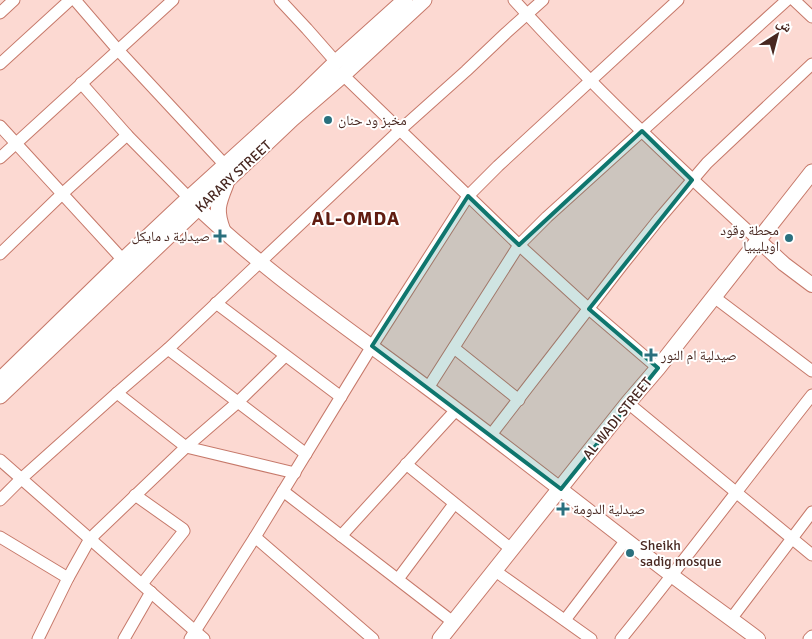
<svg xmlns="http://www.w3.org/2000/svg" width="812" height="639" viewBox="0 0 812 639" font-family="Signika,'Noto Naskh Arabic',sans-serif">
	<style>
		.lines { fill: none; stroke-linecap: round; stroke-linejoin: round }
		.minor-casing { stroke: #c6796a; stroke-width: 13 }
		.tertiary-casing { stroke: #c6796a; stroke-width: 16 }
		.secondary-casing { stroke: #c6796a; stroke-width: 17 }
		.minor { stroke: #fff; stroke-width: 11 }
		.tertiary { stroke: #fff; stroke-width: 14 }
		.secondary { stroke: #fff; stroke-width: 15 }
		.marked { fill: #0f766e; fill-opacity: 0.2; stroke: #0f766e; stroke-width: 4; stroke-linejoin: round }
		.poi-dot { fill: #2a707e; stroke: #fff; stroke-width: 2 }
		.labels { text-anchor: middle; stroke-width: 4; stroke-linejoin: round; paint-order: stroke }
		.poi-label { font-size: 14px; fill: #482821; stroke: #fff; text-anchor: start }
		.street-label { font-size: 14px; fill: #482821; stroke: #fff }
		.district-label { font-size: 19px; font-weight: bold; letter-spacing: 1px; fill: #601d11; stroke: #fff }
	</style>
	<rect width="100%" height="100%" fill="#fcd9d2"/>
	<g class="lines">
		<defs>
			<g id="minor">
				<polyline points="75,0 118,50 225,165"/>
				<polyline points="280,0 307,29 336,62"/>
				<path d="M 514,0 C 591,85 674,163 758,240"/>
				<polyline points="794,0 812,17"/>
				<polyline points="0,13 14,0"/>
				<polyline points="0,64 70,0"/>
				<polyline points="343,75 519,245 589,309 658,368"/>
				<polyline points="81,83 127,135 189,198"/>
				<polyline points="0,126 123,260"/>
				<polyline points="0,158 173,0"/>
				<polyline points="0,254 62,194 127,135"/>
				<polyline points="714,297 812,371"/>
				<polyline points="216,303 341,397"/>
				<polyline points="454,348 519,400"/>
				<polyline points="168,349 306,454"/>
				<polyline points="428,388 519,245 547,217 787,0"/>
				<polyline points="117,393 186,447 295,473"/>
				<polyline points="628,403 812,555"/>
				<polyline points="490,436 623,264 659,219 707,163 812,64"/>
				<polyline points="0,460 204,639"/>
				<polyline points="406,464 511,549"/>
				<polyline points="283,491 453,622"/>
				<polyline points="135,495 183,529 184,531 142,584"/>
				<polyline points="0,500 22,478 117,393 168,349 400,130 466,71 506,33 543,0"/>
				<polyline points="341,536 456,410"/>
				<polyline points="0,537 68,578"/>
				<polyline points="255,537 373,639"/>
				<polyline points="494,570 591,639"/>
				<polyline points="398,579 454,504"/>
				<polyline points="731,619 812,512"/>
				<polyline points="565,620 626,540"/>
				<polyline points="38,639 68,578 87,544 95,534 186,447 238,402 285,356"/>
				<polyline points="124,639 151,592"/>
				<polyline points="190,639 255,537 372,346 468,196 498,166 678,0"/>
				<path d="M 621,639 C 686,559 748,476 812,395"/>
				<polyline points="809,639 812,636"/>
			</g>
			<g id="tertiary">
				<path d="M 191,201 C 262,270 345,326 425,386 C 507,447 588,511 670,574 C 699,596 729,617 758,639"/>
				<polyline points="758,240 784,264 812,285"/>
			</g>
			<g id="secondary">
				<path d="M 223,231 C 215,210 218,204 226,184"/>
				<polyline points="0,380 123,260 189,198 298,99 336,62 405,0"/>
				<polyline points="0,396 292,119 343,75 424,0"/>
				<polyline points="440,639 628,403 658,368 812,172"/>
			</g>
		</defs>
		<use href="#minor" class="minor-casing"/>
		<use href="#tertiary" class="tertiary-casing"/>
		<use href="#secondary" class="secondary-casing"/>
		<use href="#minor" class="minor"/>
		<use href="#tertiary" class="tertiary"/>
		<use href="#secondary" class="secondary"/>
	</g>
	<path class="marked" d="M 642,131 L 692,180 L 589,309 L 658,368 L 561,489 L 372,346 L 468,196 L 519,245 Z"/>
	<g class="poi-dot">
		<circle cx="328" cy="120" r="5"/>
		<path d="M217.5 228.5h5v5h5v5h-5v5h-5v-5h-5v-5h5z"/>
		<circle cx="789" cy="238" r="5"/>
		<path d="M648.5 347.5h5v5h5v5h-5v5h-5v-5h-5v-5h5z"/>
		<path d="M560.5 501.5h5v5h5v5h-5v5h-5v-5h-5v-5h5z"/>
		<circle cx="630" cy="553" r="5"/>
	</g>
	<g class="labels">
		<g class="poi-label">
			<text x="338" y="125">مخبز ود حنان</text>
			<text x="779" y="235" text-anchor="end">محطة وقود<tspan x="779" dy="16">اويليبيا</tspan></text>
			<text x="210" y="241" text-anchor="end">صيدلية د مايكل</text>
			<text x="661" y="360">صيدلية ام النور</text>
			<text x="573" y="514">صيدلية الدومة</text>
			<text x="640" y="550">Sheikh<tspan x="640" dy="16">sadig mosque</tspan></text>
		</g>
		<g class="street-label">
			<text transform="translate(233 176) rotate(-43)" y="5">KARARY STREET</text>
			<text transform="translate(617 418) rotate(-51)" y="5">AL WADI STREET</text>
		</g>
		<g class="district-label">
			<text x="356" y="225">AL-OMDA</text>
		</g>
	</g>
	<g transform="translate(777 35) rotate(36)" stroke="#ffffff" stroke-width="4" paint-order="stroke">
	<path d="M0-4L9 19L0 12L-9 19Z" fill="#482821"/>
	<text y="-8" font-size="14" font-weight="bold" text-anchor="middle" fill="#482821">ش</text>
	</g>
</svg>
